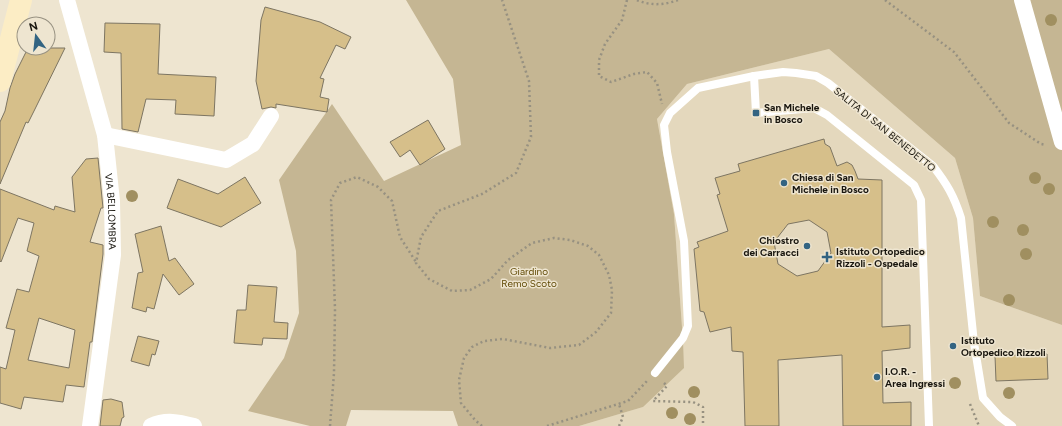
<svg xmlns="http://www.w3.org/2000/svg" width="1062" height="426" viewBox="0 0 1062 426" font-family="Figtree,sans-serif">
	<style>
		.built { fill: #e4d8bd }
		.green { fill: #c5b693 }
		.building { fill: #d6bf8a; stroke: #7d7562; fill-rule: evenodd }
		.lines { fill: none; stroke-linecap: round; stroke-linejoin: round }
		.path { stroke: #979181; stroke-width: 2.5; stroke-dasharray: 2 3; stroke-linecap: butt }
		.service { stroke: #fff; stroke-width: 8 }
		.minor { stroke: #fff; stroke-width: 16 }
		.secondary { stroke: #fcedc5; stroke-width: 22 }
		.tree { fill: #a08f60 }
		.poi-dot { fill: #336482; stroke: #eee5d0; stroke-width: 1.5 }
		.labels { text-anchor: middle; stroke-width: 3; stroke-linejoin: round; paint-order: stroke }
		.poi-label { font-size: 10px; font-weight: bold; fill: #18150e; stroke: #eee5d0; text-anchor: start }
		.street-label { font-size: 10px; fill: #18150e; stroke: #eee5d0 }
		.park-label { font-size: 10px; fill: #604904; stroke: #eee5d0 }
	</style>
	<rect width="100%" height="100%" fill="#eee5d0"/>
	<polygon class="built" points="829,49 955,158 973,218 980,296 1062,325 1062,426 579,426 643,407 683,341 674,214 657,119 687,84"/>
	<polygon class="green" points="406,0 1062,0 1062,325 980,296 973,218 955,158 829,49 687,84 657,119 674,214 683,341 684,368 643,407 579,426 458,426 453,411 351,410 346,426 310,426 248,411 284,358 299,313 296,251 279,180 332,104 384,181 461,145 453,79"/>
	<g class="building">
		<polygon points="265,7 320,22 351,37 345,49 336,45 320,78 324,79 320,97 329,99 327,112 276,104 276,108 271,107 262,109 256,81 261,20"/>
		<polygon points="105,23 160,24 158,74 216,77 214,116 175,114 176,100 146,99 138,132 122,129 121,53 104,52"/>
		<polygon points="28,48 65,48 35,109 28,123 26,122 0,184 0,122 5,111 10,88 15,74"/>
		<polygon points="428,120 445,149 420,165 410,150 400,157 390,142"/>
		<path d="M 824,139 L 825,144 L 830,147 L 837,166 L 847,162 L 852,165 L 855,171 L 858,179 L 882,180 L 882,327 L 910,325 L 910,348 L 882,351 L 883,403 L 911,402 L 911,426 L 843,426 L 842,355 L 778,360 L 779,426 L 745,426 L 743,352 L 732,351 L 731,327 L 710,332 L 704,312 L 700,311 L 694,249 L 699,247 L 697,242 L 728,231 L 717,195 L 720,194 L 715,178 L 740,171 L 738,164 ZM 809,220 L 827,232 L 831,253 L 818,271 L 797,276 L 778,264 L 774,242 L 788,224 Z"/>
		<path d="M 98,158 L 103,208 L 101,208 L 90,242 L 103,245 L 103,254 L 92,342 L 90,342 L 84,387 L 66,385 L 63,402 L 24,397 L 21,409 L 0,403 L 0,367 L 6,369 L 15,330 L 6,328 L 17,289 L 29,292 L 39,256 L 27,251 L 34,223 L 18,218 L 1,262 L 0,261 L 0,189 L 54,210 L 55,206 L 75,212 L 72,177 L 86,159 ZM 39,318 L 75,330 L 69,368 L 28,360 Z"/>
		<polygon points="245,177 261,203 221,227 167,208 178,179 218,194"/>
		<polygon points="161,226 169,261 175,258 194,284 179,295 163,274 154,309 147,307 146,312 132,308 138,273 143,272 135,234"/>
		<polygon points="248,285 277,287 274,322 288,323 287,339 263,338 262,345 234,343 237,310 246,310"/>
		<polygon points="138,336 159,341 155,355 152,354 149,366 131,361"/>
		<polygon points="1047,354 1048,379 996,381 995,356"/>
		<polygon points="111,399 122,402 124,417 122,418 120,426 100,426 103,400"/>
	</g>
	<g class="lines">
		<g class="path">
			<polyline points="627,0 622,20 605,44 599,60 599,76 611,82 634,74 647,72 657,83 662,104"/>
			<path d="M 637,0 C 650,6 665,5 678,0"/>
			<polyline points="885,0 954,52 1009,123 1041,144 1046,145"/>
			<polyline points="664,383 667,386 653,401 693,402 703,407 703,426"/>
			<polyline points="970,404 979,426"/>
			<polyline points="330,426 334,373 335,309 331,200 340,183 357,177 378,187 392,201 400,237 416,262"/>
			<polyline points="482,426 475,420 461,403 459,380 464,358 472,347 484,341 503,339 550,348 579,345 596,332 611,313 612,290 609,275 599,255 588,246 570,240 554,238 532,243 508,260 491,279 470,290 452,291 429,279 416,263 421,237 438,211 482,194 516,173 531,137 529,81 502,0"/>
			<polyline points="547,426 628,401 647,381"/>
			<polyline points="619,426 623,417 619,404"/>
		</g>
		<g class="service">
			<polyline points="754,76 756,113 814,108 827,115 914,185 921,200 929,426"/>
			<path d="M 655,373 L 683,338 L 688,326 L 684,241 L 667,152 L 664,125 L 670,113 L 698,88 L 754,76 L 783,72 L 796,73 L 816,76 L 828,83 L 933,166 C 947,184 954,196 961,218 L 974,343 L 983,398 L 1000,417 L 1012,426"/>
		</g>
		<g class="minor">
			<path id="s1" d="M 67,0 L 105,135 L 112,201 L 113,255 L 90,426"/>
			<polyline points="1022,0 1062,142"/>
			<polyline points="105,135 226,160 253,144 271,116"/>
			<path d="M 151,426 C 166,419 179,422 194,426"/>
		</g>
		<polyline class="secondary" points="0,81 21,0"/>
	</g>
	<g class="tree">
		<circle cx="1051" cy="20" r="6"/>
		<circle cx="1035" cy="178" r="6"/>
		<circle cx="1049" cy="189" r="6"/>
		<circle cx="132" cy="196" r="6"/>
		<circle cx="993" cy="222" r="6"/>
		<circle cx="1023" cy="230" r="6"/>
		<circle cx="1026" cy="254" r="6"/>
		<circle cx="1009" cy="300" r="6"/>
		<circle cx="955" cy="383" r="6"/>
		<circle cx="694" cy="392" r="6"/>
		<circle cx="1009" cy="393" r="6"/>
		<circle cx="672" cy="413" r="6"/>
		<circle cx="690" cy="419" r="6"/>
	</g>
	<g class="poi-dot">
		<rect x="752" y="109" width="8" height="8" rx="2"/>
		<circle cx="784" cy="183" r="4"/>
		<circle cx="807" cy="246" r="4"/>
		<path d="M825 251h4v4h4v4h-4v4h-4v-4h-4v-4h4z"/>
		<circle cx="953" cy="346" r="4"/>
		<circle cx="877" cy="377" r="4"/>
	</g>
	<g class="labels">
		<g class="poi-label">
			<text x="764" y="111">San Michele<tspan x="764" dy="12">in Bosco</tspan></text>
			<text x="792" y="181">Chiesa di San<tspan x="792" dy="12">Michele in Bosco</tspan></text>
			<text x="799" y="244" text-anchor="end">Chiostro<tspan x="799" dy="12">dei Carracci</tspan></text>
			<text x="836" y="255">Istituto Ortopedico<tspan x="836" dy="12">Rizzoli - Ospedale</tspan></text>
			<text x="961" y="344">Istituto<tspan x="961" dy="12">Ortopedico Rizzoli</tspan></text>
			<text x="885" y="375">I.O.R. -<tspan x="885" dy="12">Area Ingressi</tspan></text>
		</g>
		<g class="street-label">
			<text transform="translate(885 129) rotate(39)" y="4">SALITA DI SAN BENEDETTO</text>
			<text dy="4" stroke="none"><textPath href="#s1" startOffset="217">VIA BELLOMBRA</textPath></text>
		</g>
		<g class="park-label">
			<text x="529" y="275">Giardino<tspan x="529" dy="12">Remo Scoto</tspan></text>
		</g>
	</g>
	<g transform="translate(36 36) rotate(345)"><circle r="19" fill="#eee5d0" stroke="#989282"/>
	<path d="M0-3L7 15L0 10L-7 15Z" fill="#336482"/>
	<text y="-6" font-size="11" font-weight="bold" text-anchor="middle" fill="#18150e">N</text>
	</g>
</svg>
